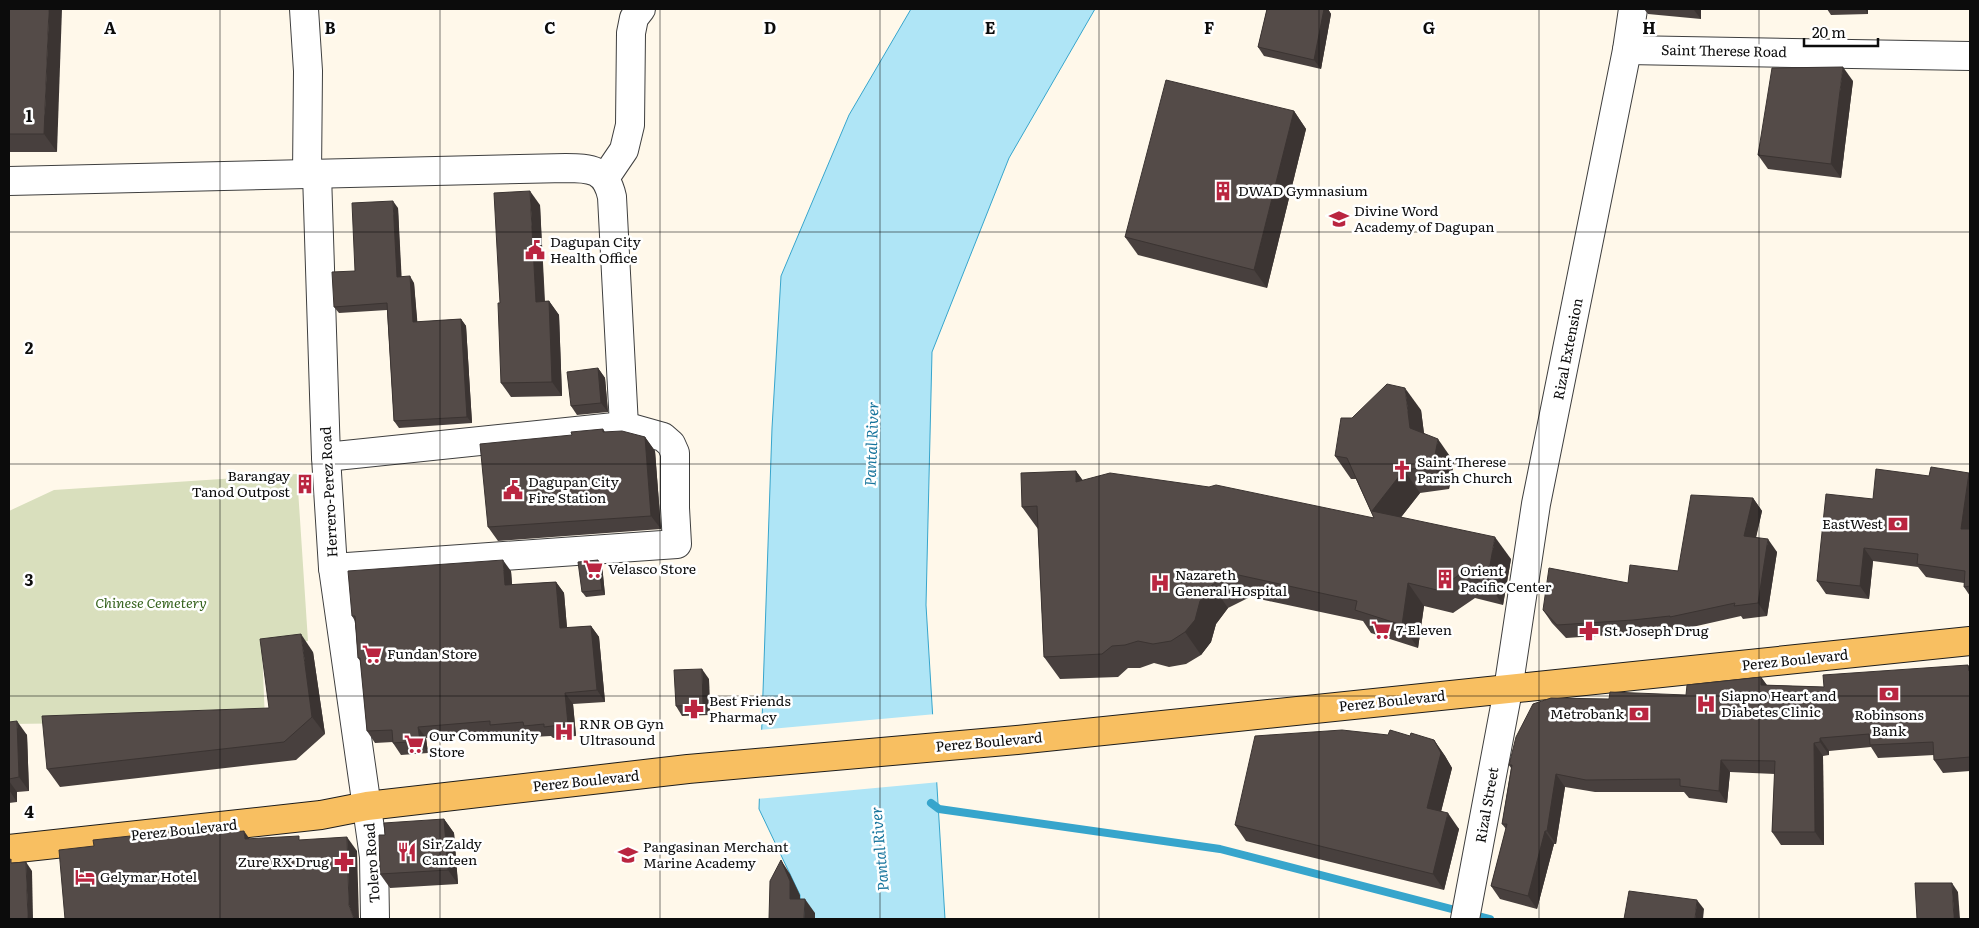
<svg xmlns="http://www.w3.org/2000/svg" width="1979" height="928" viewBox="0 0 1979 928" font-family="Literata,serif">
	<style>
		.cemetery { fill: #d9dfbd }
		.water { fill: #afe5f6; stroke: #37a5cc }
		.pier { fill: #fff8ea }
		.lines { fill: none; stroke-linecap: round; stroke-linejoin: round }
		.stream { stroke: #37a5cc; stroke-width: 8 }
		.minor-casing { stroke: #3f3f3f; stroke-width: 30 }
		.major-casing { stroke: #1d1d1d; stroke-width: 30 }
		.minor { stroke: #fff; stroke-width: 28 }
		.major { stroke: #f8bf61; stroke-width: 28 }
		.wall { fill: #48403e }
		.shaded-wall { fill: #3b3432 }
		.building { fill: #544b48; stroke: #3b3432 }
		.grid { fill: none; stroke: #0c0c0c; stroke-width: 1; stroke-opacity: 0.55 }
		.labels { text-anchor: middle; stroke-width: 5; stroke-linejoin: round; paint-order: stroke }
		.street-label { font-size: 14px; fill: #0c0c0c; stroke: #fff }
		.poi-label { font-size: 14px; fill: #0c0c0c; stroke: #fff; text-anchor: start }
		.park-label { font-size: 14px; font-style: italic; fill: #35621d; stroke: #fff }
		.water-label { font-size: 15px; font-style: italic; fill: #16749c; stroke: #fff }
		.grid-label { font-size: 16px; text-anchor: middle; font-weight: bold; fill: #0c0c0c; stroke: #fff; stroke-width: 5; stroke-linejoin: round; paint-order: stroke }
	</style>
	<rect width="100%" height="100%" fill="#fff8ea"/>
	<polygon class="cemetery" points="297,474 308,641 262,648 265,721 9,724 9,511 54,490"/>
	<polygon class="water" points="911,9 1095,9 1009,158 932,352 926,605 945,919 800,919 800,895 759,809 772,428 781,276 849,115"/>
	<polygon class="pier" points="936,714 940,782 756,799 759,730"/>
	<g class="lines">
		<polyline class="stream" points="931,803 939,809 1220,849 1490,919"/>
		<defs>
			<g id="minor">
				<polyline points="304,9 308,71 307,174"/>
				<polyline points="1627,50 1970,56"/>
				<polyline points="317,174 326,457 333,568 374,857 375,919"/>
				<polyline points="605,178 624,150 630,125 631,33 634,18 641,9"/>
				<path d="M 9,181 L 566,168 C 591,168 606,169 612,197 L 624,426"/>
				<polyline points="326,457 624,426 663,437 671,444 675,453 675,508 677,544 333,568"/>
				<polyline points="1465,919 1508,690 1536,504 1627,50 1633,9"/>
			</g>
			<polyline id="major" points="9,849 321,815 367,806 688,769 1017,740 1970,641"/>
		</defs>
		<use href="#minor" class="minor-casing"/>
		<use href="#major" class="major-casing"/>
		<use href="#minor" class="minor"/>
		<use href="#major" class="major"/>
	</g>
	<g class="wall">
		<polygon points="9,9 57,152 9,152"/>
		<polygon points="1267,9 1328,9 1331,14 1321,69 1264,56 1258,47"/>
		<polygon points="1644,9 1701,9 1701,19 1648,14"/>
		<polygon points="1788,9 1868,9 1868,14 1831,15 1827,9"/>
		<polygon points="1853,81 1841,178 1768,169 1758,155"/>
		<polygon points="1294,111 1306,129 1267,288 1138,255 1125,237"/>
		<polygon points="540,205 545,301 549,301 559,315 562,396 511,397 501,383 500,303"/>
		<polygon points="398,208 401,277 414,283 417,322 461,319 466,326 472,423 399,428 394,421 387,310 339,313 334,307 355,271"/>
		<polygon points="598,368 605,378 608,412 577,415 571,406"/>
		<polygon points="1421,410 1424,433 1454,462 1449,489 1420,493 1401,517 1511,559 1503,605 1475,598 1453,613 1424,606 1418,648 1371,633 1363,621 1250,597 1228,608 1216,624 1211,642 1201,655 1186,664 1169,667 1154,663 1140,668 1128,668 1118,677 1060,679 1044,657 1038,529 1022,507 1076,471 1083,481 1374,518 1356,479 1351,479 1335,456 1352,418"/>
		<polygon points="603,429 605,432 645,437 655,451 661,529 498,541 488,527 572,435"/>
		<polygon points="1969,473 1970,475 1970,596 1964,587 1964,583 1926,577 1918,567 1873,561 1869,599 1826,594 1817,581 1873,499 1929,476"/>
		<polygon points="1753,498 1762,511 1756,538 1777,552 1767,616 1743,619 1741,616 1679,630 1678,629 1642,633 1566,638 1552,623 1543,610 1628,583 1678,571"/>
		<polygon points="602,565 605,595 586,597 582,592"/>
		<polygon points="511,571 512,585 556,582 564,593 567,628 591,626 599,637 605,702 573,704 576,736 553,738 551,736 532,737 529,734 498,736 496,732 426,738 428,753 401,755 393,743 393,742 375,743 367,731 361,662 358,658 355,621 352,616"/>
		<polygon points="313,652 325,734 296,760 60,787 47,769 269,708"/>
		<polygon points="1968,665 1970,668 1970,771 1943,773 1934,760 1934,755 1878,758 1871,747 1829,751 1829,755 1823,756 1824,845 1781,845 1772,832 1775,774 1730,772 1727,803 1689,798 1684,792 1595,792 1565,787 1556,844 1554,844 1537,909 1500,899 1491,886 1506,829 1502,824 1511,768 1509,765 1686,695 1761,677 1767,685 1824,687"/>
		<polygon points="709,679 710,715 682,716 676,706"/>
		<polygon points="9,722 27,735 29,791 17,792 17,802 9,803"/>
		<polygon points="1388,735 1410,736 1434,740 1445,756 1452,768 1441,811 1459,829 1444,890 1246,841 1235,825"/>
		<polygon points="444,819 454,833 458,884 390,888 380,874 385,835"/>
	</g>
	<g class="shaded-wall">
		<polygon points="49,9 62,9 57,152 44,134"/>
		<polygon points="1324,9 1328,9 1331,14 1321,69 1314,60"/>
		<polygon points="1694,9 1701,9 1701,19 1694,10"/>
		<polygon points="1865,9 1868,9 1868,14"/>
		<polygon points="1843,67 1853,81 1841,178 1831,164"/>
		<polygon points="1294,111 1306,129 1267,288 1254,270"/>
		<polygon points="530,191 540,205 545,316 536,302"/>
		<polygon points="393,201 398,208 402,284 397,277"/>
		<polygon points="410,276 414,283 418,329 413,322"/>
		<polygon points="549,301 559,315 562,396 552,382"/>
		<polygon points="461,319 466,326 472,423 467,417"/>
		<polygon points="598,368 605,378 608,412 601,403"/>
		<polygon points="1405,388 1421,410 1426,450 1410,428"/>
		<polygon points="645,437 655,451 661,529 651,516"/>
		<polygon points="1438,439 1454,462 1449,489 1433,466"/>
		<polygon points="1404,470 1420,493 1388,534 1372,511"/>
		<polygon points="1076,471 1092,493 1076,482"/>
		<polygon points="1969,473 1970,475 1970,542 1961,529"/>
		<polygon points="1753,498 1762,511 1753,549 1744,536"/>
		<polygon points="1495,537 1511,559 1503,605 1487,582"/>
		<polygon points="1768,539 1777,552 1767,616 1758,603"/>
		<polygon points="1864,548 1873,561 1869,599 1860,586"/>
		<polygon points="503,560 511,571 513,597 505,585"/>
		<polygon points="598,560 602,565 605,595 602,590"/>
		<polygon points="556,582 564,593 568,640 560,628"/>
		<polygon points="1408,583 1424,606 1418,648 1402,625"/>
		<polygon points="1212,585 1228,608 1216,624 1211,642 1201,655 1185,632 1200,601"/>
		<polygon points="591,626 599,637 605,702 597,690"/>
		<polygon points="301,634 313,652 325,734 312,717"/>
		<polygon points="702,669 709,679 710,715 703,705"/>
		<polygon points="1761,677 1770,690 1761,685"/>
		<polygon points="565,693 573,704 576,736 568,724"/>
		<polygon points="17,721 27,735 29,791 19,777"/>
		<polygon points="418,727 426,738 428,753 420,741"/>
		<polygon points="1820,738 1829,751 1829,755 1820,742"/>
		<polygon points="1434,740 1445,756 1452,768 1438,824 1427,808"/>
		<polygon points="1814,743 1823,756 1824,845 1815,832"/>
		<polygon points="1721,760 1730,772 1727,803 1719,791"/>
		<polygon points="1556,774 1565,787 1556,844 1547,831"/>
		<polygon points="9,781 17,792 17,802 9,790"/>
		<polygon points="1448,813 1459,829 1444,890 1433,874"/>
		<polygon points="444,819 454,833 458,884 448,870"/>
		<polygon points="244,831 254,845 245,839"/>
		<polygon points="1545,831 1554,844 1537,909 1528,896"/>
		<polygon points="347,837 357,851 359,919 354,919 349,905"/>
		<polygon points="781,860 790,874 800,895 800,912 790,899"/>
		<polygon points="26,862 32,871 33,919 28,919"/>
		<polygon points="1952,883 1958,892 1960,919 1954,919"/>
		<polygon points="805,899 815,913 815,919 804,919"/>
		<polygon points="1697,900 1704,909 1703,919 1695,919"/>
	</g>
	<g class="building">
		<polygon points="9,9 49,9 44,134 9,134"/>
		<polygon points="1267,9 1324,9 1314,60 1258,47"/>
		<polygon points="1843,67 1831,164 1758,155 1772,68"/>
		<polygon points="1166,80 1294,111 1254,270 1125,237"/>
		<polygon points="530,191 536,302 549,301 552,382 501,383 498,303 500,303 494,193"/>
		<polygon points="393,201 397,277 410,276 413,322 461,319 467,417 394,421 387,303 334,307 332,272 355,271 352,203"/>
		<polygon points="598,368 601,403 571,406 567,372"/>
		<polygon points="1387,384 1405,388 1410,428 1438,439 1433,466 1404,470 1372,511 1495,537 1487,582 1459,575 1437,590 1408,583 1402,625 1355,610 1357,601 1234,574 1212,585 1200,601 1195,620 1185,632 1171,641 1153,644 1138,641 1125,645 1112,646 1102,654 1044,657 1037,506 1022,507 1021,473 1076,471 1076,482 1110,473 1209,487 1216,485 1374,518 1347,458 1335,456 1341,418 1352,418"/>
		<polygon points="603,429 603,432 622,431 645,437 651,516 488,527 480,444 572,435 571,432"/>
		<polygon points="1931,467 1969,473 1961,529 1970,529 1970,586 1964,587 1965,571 1917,564 1918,554 1864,548 1860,586 1817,581 1826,494 1873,499 1876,469 1929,476"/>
		<polygon points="1691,495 1753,498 1744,536 1768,539 1758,603 1734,606 1735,603 1670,617 1670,616 1633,620 1557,625 1543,610 1549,568 1628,583 1630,565 1678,571"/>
		<polygon points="503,560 505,585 556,582 560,628 591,626 597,690 565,693 568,724 544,727 544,724 524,726 523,722 490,725 490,721 418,727 420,741 393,743 392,730 367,731 360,658 358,658 355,616 352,616 348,571"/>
		<polygon points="598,560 602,590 582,592 578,562"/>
		<polygon points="301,634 312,717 284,742 47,769 42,716 269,708 260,639"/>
		<polygon points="1968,665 1969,671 1970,670 1970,757 1934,760 1933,742 1870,745 1869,734 1820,738 1820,742 1814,743 1815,832 1772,832 1775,761 1721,760 1719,791 1680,786 1680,779 1586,780 1556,774 1547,831 1545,831 1528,896 1491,886 1507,824 1502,824 1512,765 1509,765 1516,737 1533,704 1551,698 1609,699 1610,692 1686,695 1687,685 1761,677 1761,685 1824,687 1823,675"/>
		<polygon points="702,669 703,705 676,706 674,670"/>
		<polygon points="17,721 19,777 9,779 9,722"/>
		<polygon points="1342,730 1388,735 1390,730 1410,736 1411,733 1434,740 1441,753 1427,808 1448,813 1433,874 1235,825 1255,736"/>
		<polygon points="444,819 448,870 380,874 379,835 385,835 384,823"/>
		<polygon points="196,829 196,835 244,831 245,839 299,836 299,840 347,837 349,905 354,919 65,919 59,850 94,846 93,840"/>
		<polygon points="11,859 11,863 26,862 28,919 9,919 9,860"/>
		<polygon points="781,860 790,881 790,899 805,899 804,919 769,919 770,881"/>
		<polygon points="1915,883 1952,883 1954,919 1917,919"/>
		<polygon points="1629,891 1697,900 1695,919 1624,919"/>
	</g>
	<path class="grid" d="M 220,9 L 220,919M 440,9 L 440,919M 660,9 L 660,919M 880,9 L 880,919M 1099,9 L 1099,919M 1319,9 L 1319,919M 1539,9 L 1539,919M 1759,9 L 1759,919M 9,232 L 1970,232M 9,464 L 1970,464M 9,696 L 1970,696"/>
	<defs>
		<symbol id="building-bare" viewBox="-9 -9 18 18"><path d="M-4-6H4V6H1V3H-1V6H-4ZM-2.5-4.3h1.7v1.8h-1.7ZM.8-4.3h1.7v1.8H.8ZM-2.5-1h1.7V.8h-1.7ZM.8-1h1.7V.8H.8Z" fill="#ba2540" stroke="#fff" stroke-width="2.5" paint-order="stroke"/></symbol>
		<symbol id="school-bare" viewBox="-9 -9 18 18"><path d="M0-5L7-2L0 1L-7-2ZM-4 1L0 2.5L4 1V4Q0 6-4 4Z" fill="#ba2540" stroke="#fff" stroke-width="2.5" paint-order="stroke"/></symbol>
		<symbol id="civic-bare" viewBox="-9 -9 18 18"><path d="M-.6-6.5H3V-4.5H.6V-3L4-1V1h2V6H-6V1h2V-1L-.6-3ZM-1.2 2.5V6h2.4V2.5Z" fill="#ba2540" stroke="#fff" stroke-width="2.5" paint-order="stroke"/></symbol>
		<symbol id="church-bare" viewBox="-9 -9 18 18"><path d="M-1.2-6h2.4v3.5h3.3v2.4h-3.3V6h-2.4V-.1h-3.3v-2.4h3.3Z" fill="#ba2540" stroke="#fff" stroke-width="2.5" paint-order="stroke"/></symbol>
		<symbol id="bank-bare" viewBox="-9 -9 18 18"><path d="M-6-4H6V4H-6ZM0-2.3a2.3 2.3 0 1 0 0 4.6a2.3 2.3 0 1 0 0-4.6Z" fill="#ba2540" stroke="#fff" stroke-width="2.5" paint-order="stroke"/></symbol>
		<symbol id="supermarket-bare" viewBox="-9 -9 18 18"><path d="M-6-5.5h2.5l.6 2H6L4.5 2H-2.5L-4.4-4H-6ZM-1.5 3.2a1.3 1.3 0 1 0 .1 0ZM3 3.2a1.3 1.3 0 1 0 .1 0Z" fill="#ba2540" stroke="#fff" stroke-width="2.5" paint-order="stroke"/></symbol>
		<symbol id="hospital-bare" viewBox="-9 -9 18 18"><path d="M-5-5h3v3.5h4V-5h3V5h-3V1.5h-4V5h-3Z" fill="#ba2540" stroke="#fff" stroke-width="2.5" paint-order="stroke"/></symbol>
		<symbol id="pharmacy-bare" viewBox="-9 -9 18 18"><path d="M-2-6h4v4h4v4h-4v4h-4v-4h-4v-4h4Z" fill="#ba2540" stroke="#fff" stroke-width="2.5" paint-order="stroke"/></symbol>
		<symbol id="restaurant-bare" viewBox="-9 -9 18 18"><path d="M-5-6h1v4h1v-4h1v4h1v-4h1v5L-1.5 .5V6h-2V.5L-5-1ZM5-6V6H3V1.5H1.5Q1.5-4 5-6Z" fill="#ba2540" stroke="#fff" stroke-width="2.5" paint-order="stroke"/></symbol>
		<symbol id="university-bare" viewBox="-9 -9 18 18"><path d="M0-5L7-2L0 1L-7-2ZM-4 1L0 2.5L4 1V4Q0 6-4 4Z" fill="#ba2540" stroke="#fff" stroke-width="2.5" paint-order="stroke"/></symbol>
		<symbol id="hotel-bare" viewBox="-9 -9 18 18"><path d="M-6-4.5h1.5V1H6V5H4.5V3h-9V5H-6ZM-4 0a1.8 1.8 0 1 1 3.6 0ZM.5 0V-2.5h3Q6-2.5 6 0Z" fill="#ba2540" stroke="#fff" stroke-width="2.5" paint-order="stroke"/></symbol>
	</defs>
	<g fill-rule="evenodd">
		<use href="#building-bare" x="1209" y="177" width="28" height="28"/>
		<use href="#school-bare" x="1325" y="205" width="28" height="28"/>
		<use href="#civic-bare" x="521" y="236" width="28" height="28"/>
		<use href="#church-bare" x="1388" y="456" width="28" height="28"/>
		<use href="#building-bare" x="291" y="470" width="28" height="28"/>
		<use href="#civic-bare" x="499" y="476" width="28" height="28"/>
		<use href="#bank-bare" x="1884" y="510" width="28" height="28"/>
		<use href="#supermarket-bare" x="579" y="555" width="28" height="28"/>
		<use href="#building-bare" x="1431" y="565" width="28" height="28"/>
		<use href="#hospital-bare" x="1146" y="569" width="28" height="28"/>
		<use href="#supermarket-bare" x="1367" y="616" width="28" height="28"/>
		<use href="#pharmacy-bare" x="1575" y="617" width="28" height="28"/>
		<use href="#supermarket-bare" x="358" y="640" width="28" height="28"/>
		<use href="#bank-bare" x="1875" y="680" width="28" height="28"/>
		<use href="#hospital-bare" x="1692" y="690" width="28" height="28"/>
		<use href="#pharmacy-bare" x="680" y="695" width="28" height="28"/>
		<use href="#bank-bare" x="1625" y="700" width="28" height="28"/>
		<use href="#hospital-bare" x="550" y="718" width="28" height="28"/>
		<use href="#supermarket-bare" x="400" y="730" width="28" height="28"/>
		<use href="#restaurant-bare" x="393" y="838" width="28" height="28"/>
		<use href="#university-bare" x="614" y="841" width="28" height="28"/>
		<use href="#pharmacy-bare" x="330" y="848" width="28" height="28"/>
		<use href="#hotel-bare" x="71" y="863" width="28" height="28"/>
	</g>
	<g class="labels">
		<g class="street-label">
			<text transform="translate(1724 51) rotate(1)" y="5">Saint Therese Road</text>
			<text transform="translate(1568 349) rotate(-79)" y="5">Rizal Extension</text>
			<text transform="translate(329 492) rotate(-93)" y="5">Herrero-Perez Road</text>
			<text transform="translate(1795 660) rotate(-6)" y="5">Perez Boulevard</text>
			<text transform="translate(1392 701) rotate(-6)" y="5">Perez Boulevard</text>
			<text transform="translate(989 742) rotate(-5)" y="5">Perez Boulevard</text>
			<text transform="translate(586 781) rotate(-6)" y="5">Perez Boulevard</text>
			<text transform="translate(1487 805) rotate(-80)" y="5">Rizal Street</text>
			<text transform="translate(184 830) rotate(-6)" y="5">Perez Boulevard</text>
			<text transform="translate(372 863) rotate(-94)" y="5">Tolero Road</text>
		</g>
		<g class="poi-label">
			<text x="1238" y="196">DWAD Gymnasium</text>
			<text x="1354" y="216">Divine Word<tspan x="1354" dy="16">Academy of Dagupan</tspan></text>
			<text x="550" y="247">Dagupan City<tspan x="550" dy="16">Health Office</tspan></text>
			<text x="1417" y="467">Saint Therese<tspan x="1417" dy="16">Parish Church</tspan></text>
			<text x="290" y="481" text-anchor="end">Barangay<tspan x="290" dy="16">Tanod Outpost</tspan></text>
			<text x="528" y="487">Dagupan City<tspan x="528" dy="16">Fire Station</tspan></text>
			<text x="1883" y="529" text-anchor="end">EastWest</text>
			<text x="608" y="574">Velasco Store</text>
			<text x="1460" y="576">Orient<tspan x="1460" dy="16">Pacific Center</tspan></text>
			<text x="1175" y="580">Nazareth<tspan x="1175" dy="16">General Hospital</tspan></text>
			<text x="1396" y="635">7-Eleven</text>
			<text x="1604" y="636">St. Joseph Drug</text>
			<text x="387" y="659">Fundan Store</text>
			<text x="1721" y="701">Siapno Heart and<tspan x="1721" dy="16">Diabetes Clinic</tspan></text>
			<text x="709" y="706">Best Friends<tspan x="709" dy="16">Pharmacy</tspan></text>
			<text x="1624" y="719" text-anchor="end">Metrobank</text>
			<text x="1889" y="720" text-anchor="middle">Robinsons<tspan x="1889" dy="16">Bank</tspan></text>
			<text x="579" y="729">RNR OB Gyn<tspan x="579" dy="16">Ultrasound</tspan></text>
			<text x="429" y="741">Our Community<tspan x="429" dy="16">Store</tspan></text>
			<text x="422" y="849">Sir Zaldy<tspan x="422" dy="16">Canteen</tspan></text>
			<text x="643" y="852">Pangasinan Merchant<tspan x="643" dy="16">Marine Academy</tspan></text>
			<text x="329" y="867" text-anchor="end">Zure RX Drug</text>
			<text x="100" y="882">Gelymar Hotel</text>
		</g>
		<g class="park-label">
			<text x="151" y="608">Chinese Cemetery</text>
		</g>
		<g class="water-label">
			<text transform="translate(872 444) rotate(-88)" y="5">Pantal River</text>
			<text transform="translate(880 849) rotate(-95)" y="5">Pantal River</text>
		</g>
	</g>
	<g class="grid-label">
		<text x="110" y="34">A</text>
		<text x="330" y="34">B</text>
		<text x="550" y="34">C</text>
		<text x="770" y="34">D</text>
		<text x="990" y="34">E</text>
		<text x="1209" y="34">F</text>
		<text x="1429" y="34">G</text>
		<text x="1649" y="34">H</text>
		<text x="29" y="122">1</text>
		<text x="29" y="354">2</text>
		<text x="29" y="586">3</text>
		<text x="29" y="818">4</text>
	</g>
	<rect width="1979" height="928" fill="none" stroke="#0c0c0c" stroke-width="20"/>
	<path d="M1804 38v8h74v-8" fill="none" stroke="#0c0c0c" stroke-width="2.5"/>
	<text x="1812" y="38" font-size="15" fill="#0c0c0c" stroke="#ffffff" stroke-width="4" paint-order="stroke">20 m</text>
</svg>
